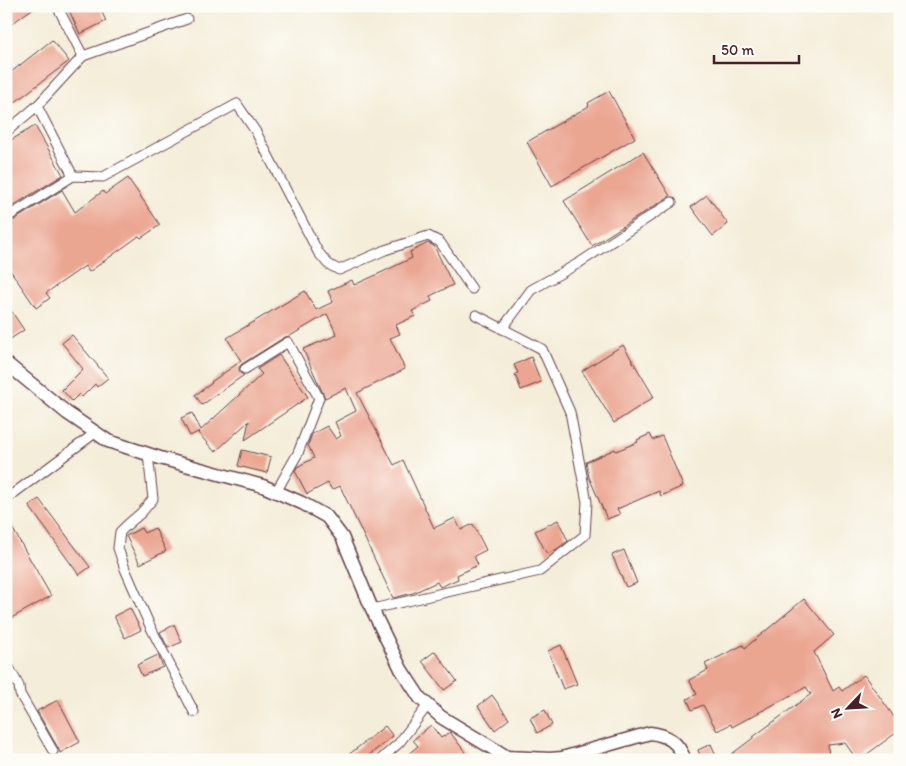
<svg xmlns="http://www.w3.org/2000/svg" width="906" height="766" viewBox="0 0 906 766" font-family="Itim,sans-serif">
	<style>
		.building { fill: #eba692 }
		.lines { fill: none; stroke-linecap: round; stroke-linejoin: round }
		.street-casing { stroke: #643e45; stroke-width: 11 }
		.secondary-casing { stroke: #643e45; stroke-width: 15 }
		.street { stroke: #fff; stroke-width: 9 }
		.secondary { stroke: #fff; stroke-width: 12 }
	</style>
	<rect width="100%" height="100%" fill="#fdfcf7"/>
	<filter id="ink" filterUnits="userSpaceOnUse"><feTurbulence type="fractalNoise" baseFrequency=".02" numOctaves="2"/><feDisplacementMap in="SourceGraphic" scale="10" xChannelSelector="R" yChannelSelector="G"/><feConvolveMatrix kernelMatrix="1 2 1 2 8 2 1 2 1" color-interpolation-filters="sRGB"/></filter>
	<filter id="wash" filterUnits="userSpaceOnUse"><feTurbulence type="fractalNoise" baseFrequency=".0096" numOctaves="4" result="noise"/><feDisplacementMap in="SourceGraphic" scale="20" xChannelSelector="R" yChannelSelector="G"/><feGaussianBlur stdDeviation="1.12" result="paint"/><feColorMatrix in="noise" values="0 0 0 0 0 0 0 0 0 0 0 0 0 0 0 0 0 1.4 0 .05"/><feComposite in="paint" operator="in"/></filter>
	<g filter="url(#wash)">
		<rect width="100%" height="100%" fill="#f4edd9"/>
		<g id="blocks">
			<g class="building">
				<polygon points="6,6 36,6 6,28"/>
				<polygon points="67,6 99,6 106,21 80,34"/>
				<polygon points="52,40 69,61 6,109 6,76"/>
				<polygon points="609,91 635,138 552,186 527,142 589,106 588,103"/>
				<polygon points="35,126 63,175 6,210 6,143"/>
				<polygon points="643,152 670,196 592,246 564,201"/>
				<polygon points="128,178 160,225 141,238 139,236 89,272 85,266 46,293 50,298 36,308 6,264 6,228 13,225 11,222 62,190 75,212 103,191 105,194"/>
				<polygon points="707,195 728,224 713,236 691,207"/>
				<polygon points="428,243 434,246 453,285 430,296 432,301 412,311 415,316 396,325 400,334 390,338 405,369 357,393 394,465 403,460 434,528 455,518 461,530 473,524 486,550 474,556 478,565 457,575 458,579 440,587 437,582 413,593 393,598 340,486 332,490 328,483 307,494 295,471 297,467 314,458 308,445 312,434 327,426 336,439 341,436 335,422 356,411 346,388 325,398 303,349 337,335 327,314 290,336 285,337 242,364 239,367 239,370 240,373 244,375 202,405 195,395 212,383 211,382 241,361 227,338 305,291 316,310 333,302 328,291 352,280 354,285 374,276 412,258 410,252"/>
				<polygon points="6,303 24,330 6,342"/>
				<polygon points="72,335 108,378 97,387 95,384 82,397 79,394 72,401 62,390 83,369 62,343"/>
				<polygon points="623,345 654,397 614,423 582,371"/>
				<polygon points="279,355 308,397 245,440 249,421 215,452 198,433 200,431 190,436 181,418 192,413 201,430 262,374 257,369"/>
				<polygon points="531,357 541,382 521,390 515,374 518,373 514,365"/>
				<polygon points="650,434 653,440 662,436 683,486 661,496 659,491 617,509 620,514 607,519 589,477 586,462 615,449 616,451 638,442 637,440"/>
				<polygon points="242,450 271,457 267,473 238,466"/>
				<polygon points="39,499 90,567 79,575 29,506"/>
				<polygon points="6,517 51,596 6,621"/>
				<polygon points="558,520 568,541 557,549 547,554 535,531"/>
				<polygon points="141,528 144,533 155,528 166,551 140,564 126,536"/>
				<polygon points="624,550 637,583 626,587 612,555"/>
				<polygon points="804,599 834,635 814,652 833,691 839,687 842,691 864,675 900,725 900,730 859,760 857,760 845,743 828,745 829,760 724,760 753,738 753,737 811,694 806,687 732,727 731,724 717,731 703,705 692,710 687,699 697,694 689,680 708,670 705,664 743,645 745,648"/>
				<polygon points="130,608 141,630 125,638 114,616"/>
				<polygon points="174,625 182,642 168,648 160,632"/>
				<polygon points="561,645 577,684 563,689 548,651"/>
				<polygon points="435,651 457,681 444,690 422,661"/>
				<polygon points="158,655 163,667 142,676 137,665"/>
				<polygon points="492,695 509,719 495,730 478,706"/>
				<polygon points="58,700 80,742 60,753 58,748 37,711"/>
				<polygon points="545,710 552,725 537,733 530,718"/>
				<polygon points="431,725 441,738 450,732 471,760 401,760 418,746 413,740"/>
				<polygon points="385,726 393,736 363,760 342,760"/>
				<polygon points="711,744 718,760 702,760 698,750"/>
			</g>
		</g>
	</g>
	<g filter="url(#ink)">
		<use href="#blocks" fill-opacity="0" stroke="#643e45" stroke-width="1"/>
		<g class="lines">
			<defs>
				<g id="street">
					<polyline points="57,6 83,56"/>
					<polyline points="37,106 73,176"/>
					<polyline points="6,132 37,106 83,56 187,19"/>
					<polyline points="6,218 73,176 103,177 237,104 256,132 318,252 328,264 339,270 385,250 428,236 440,242 472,289"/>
					<polyline points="502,329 531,290 579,263 672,202"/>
					<polyline points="245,369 288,342 319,398 298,453 276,492"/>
					<polyline points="148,454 153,499 141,513 127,525 120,532 118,548 125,569 150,626 194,712"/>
					<polyline points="6,499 95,433"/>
					<polyline points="372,609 540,571 585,535 587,502 570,412 542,349 476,315"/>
					<polyline points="6,662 19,686 20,694 53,751"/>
					<polyline points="380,760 399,743 428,705"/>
				</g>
				<path id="secondary" d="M 6,363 L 67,413 L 108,441 L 160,458 L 263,486 L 302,503 L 327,517 L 342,537 L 372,609 L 401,669 L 420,698 L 441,717 L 507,757 L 550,759 L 562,758 L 650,733 C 668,735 678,742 685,760"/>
			</defs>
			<use href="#street" class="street-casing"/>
			<use href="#secondary" class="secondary-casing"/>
			<use href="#street" class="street"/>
			<use href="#secondary" class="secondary"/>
		</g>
	</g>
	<rect width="906" height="766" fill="none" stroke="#fdfcf7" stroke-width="25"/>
	<g transform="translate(848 708) rotate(245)" stroke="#fdfcf7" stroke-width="4" paint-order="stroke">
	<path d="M0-4L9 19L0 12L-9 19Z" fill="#4a1f2b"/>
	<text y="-8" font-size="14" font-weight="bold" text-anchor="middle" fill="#4a1f2b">N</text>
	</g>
	<path d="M714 55v8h85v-8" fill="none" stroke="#4a1f2b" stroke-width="2.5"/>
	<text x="721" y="55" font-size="15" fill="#4a1f2b" stroke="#fdfcf7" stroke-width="4" paint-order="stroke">50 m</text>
</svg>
